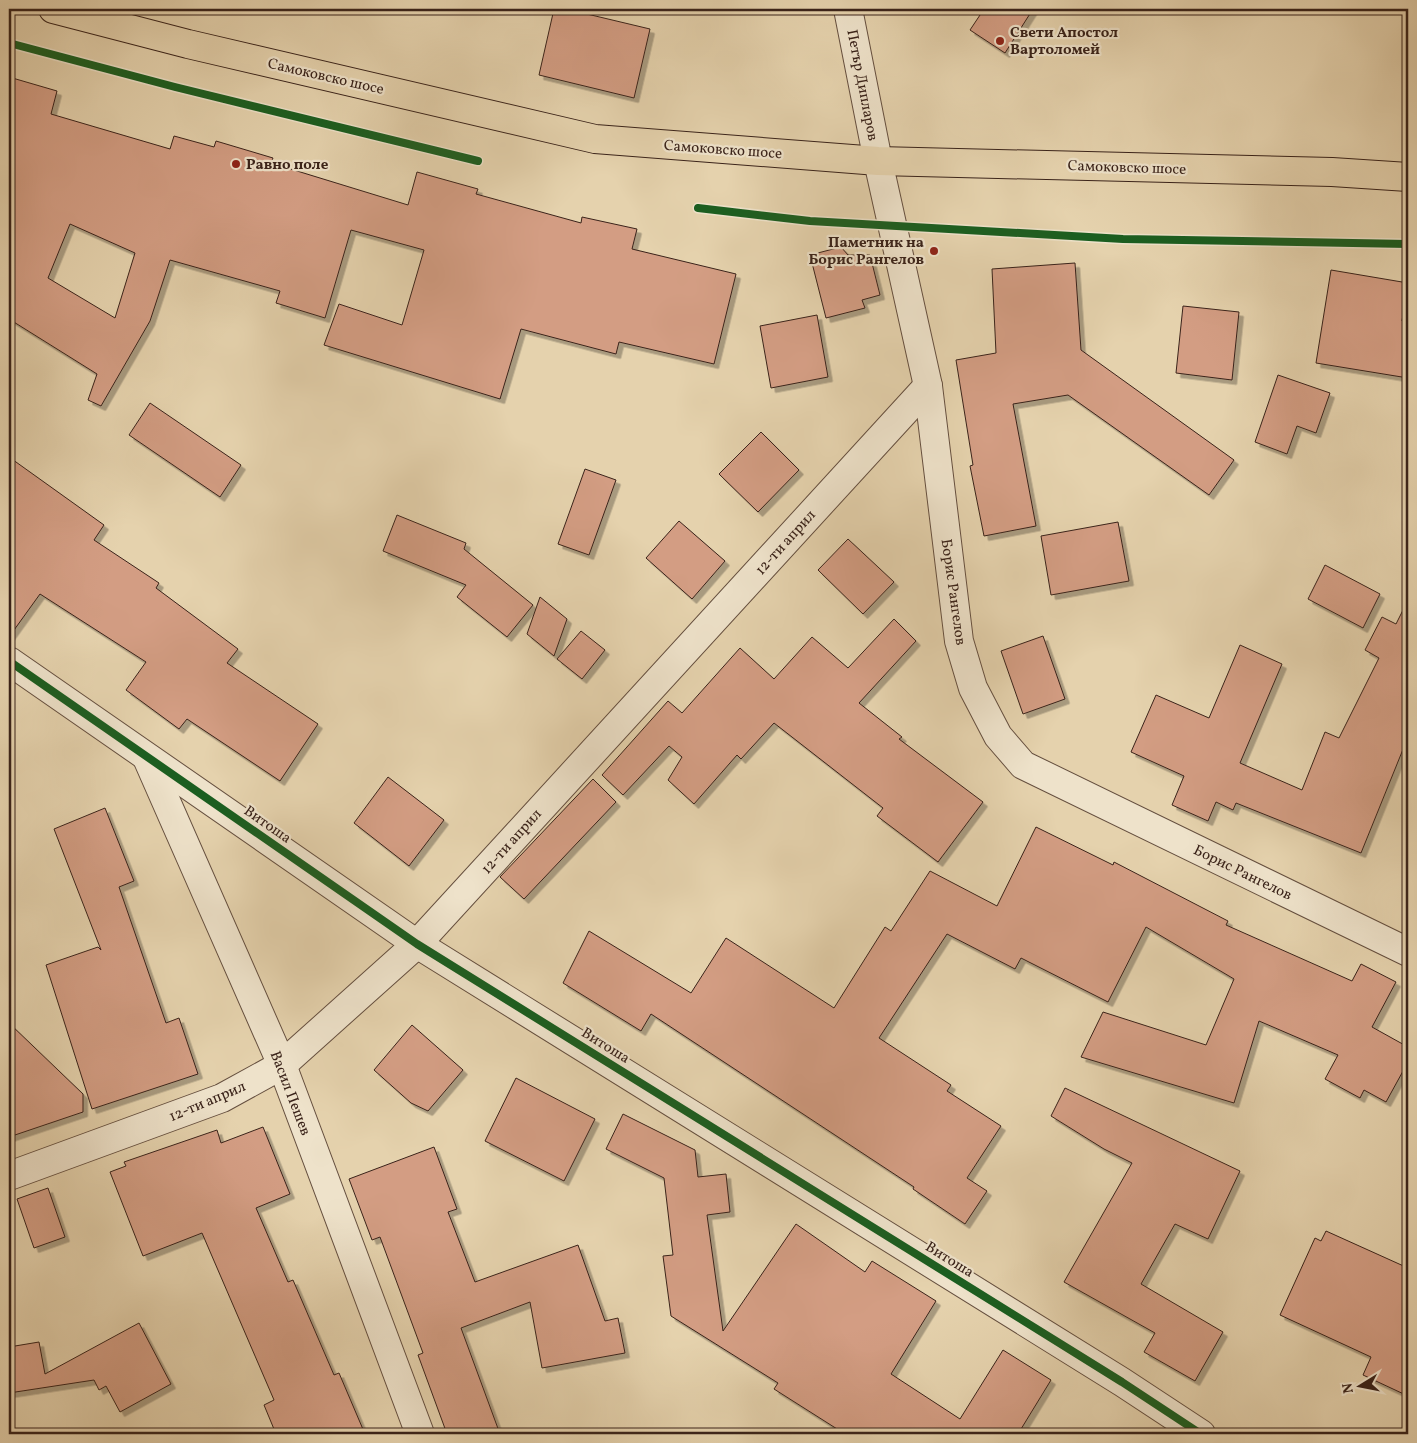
<svg xmlns="http://www.w3.org/2000/svg" width="1417" height="1443" viewBox="0 0 1417 1443" font-family="Vollkorn,serif">
	<style>
		.building { fill: #d39d83; stroke: #3a231a; fill-rule: evenodd; filter: url(#shadow) }
		.lines { fill: none; stroke-linecap: round; stroke-linejoin: round }
		.minor-casing { stroke: #654f3f; stroke-width: 30 }
		.major-casing { stroke: #3a231a; stroke-width: 30 }
		.minor { stroke: #eee2ca; stroke-width: 28 }
		.major { stroke: #e5d2ad; stroke-width: 28 }
		.cycleway-casing { stroke: #eee2ca; stroke-width: 11 }
		.cycleway { stroke: #1b5e20; stroke-width: 8 }
		.poi-dot { fill: #8f2418; stroke: #eee2ca; stroke-width: 2 }
		.labels { text-anchor: middle; stroke-width: 4.5; stroke-linejoin: round; paint-order: stroke }
		.poi-label { font-size: 15px; font-weight: bold; fill: #3a231a; stroke: #eee2ca; text-anchor: start }
		.street-label { font-size: 15px; fill: #3a231a; stroke: #eee2ca }
	</style>
	<defs>
		<filter id="shadow"><feDropShadow dx="4.5" dy="4.5" stdDeviation="0" flood-color="#0004"/></filter>
	</defs>
	<rect width="100%" height="100%" fill="#e5d2ad"/>
	<filter id="stains"><feTurbulence type="fractalNoise" baseFrequency=".004" numOctaves="4"/><feColorMatrix values="0 0 0 0 .2 0 0 0 0 .09 0 0 0 0 .02 0 0 0 .5 -.17"/></filter>
	<radialGradient id="worn" r=".72"><stop offset=".6" stop-color="#630" stop-opacity="0"/><stop offset="1" stop-color="#630" stop-opacity=".3"/></radialGradient>
	<g class="building">
		<polygon points="554,9 566,9 650,29 634,98 539,75"/>
		<polygon points="984,9 1033,9 1005,53 970,30"/>
		<path d="M 9,77 L 57,91 L 51,114 L 170,149 L 174,136 L 214,147 L 216,141 L 273,158 L 271,163 L 408,205 L 417,172 L 478,189 L 476,194 L 581,223 L 582,217 L 637,229 L 632,249 L 736,274 L 714,364 L 619,342 L 616,354 L 521,329 L 500,399 L 324,345 L 339,304 L 402,325 L 424,250 L 351,230 L 325,318 L 276,303 L 280,291 L 170,260 L 150,321 L 101,406 L 88,400 L 97,374 L 9,319 ZM 70,224 L 135,253 L 115,318 L 48,278 Z"/>
		<polygon points="841,247 848,255 870,255 880,295 862,300 865,308 826,318 810,255"/>
		<polygon points="1075,263 1081,350 1234,460 1209,495 1068,395 1013,404 1036,526 984,536 970,466 973,465 956,360 996,353 992,269"/>
		<polygon points="1331,270 1408,283 1402,321 1408,322 1408,378 1316,363"/>
		<polygon points="1183,306 1239,312 1232,380 1176,373"/>
		<polygon points="817,315 828,377 771,388 760,326"/>
		<polygon points="1278,375 1330,393 1316,433 1297,426 1287,454 1255,442"/>
		<polygon points="150,403 241,465 220,497 129,435"/>
		<polygon points="761,432 799,470 758,512 719,474"/>
		<polygon points="9,457 104,525 94,540 159,583 156,588 238,649 227,663 318,724 280,781 187,719 179,729 126,690 146,662 40,594 9,637"/>
		<polygon points="585,469 616,480 589,555 558,544"/>
		<polygon points="397,515 466,543 464,549 533,605 507,637 457,597 466,585 383,551"/>
		<polygon points="679,521 725,561 692,599 646,558"/>
		<polygon points="1118,522 1129,581 1051,595 1041,536"/>
		<polygon points="848,539 894,582 863,614 818,570"/>
		<polygon points="1325,565 1380,594 1363,628 1308,599"/>
		<polygon points="540,597 567,619 554,656 527,634"/>
		<polygon points="1408,600 1408,737 1361,853 1236,803 1233,810 1216,802 1208,821 1172,805 1184,776 1131,752 1156,695 1209,718 1240,645 1282,664 1240,763 1302,790 1325,732 1339,738 1379,658 1365,650 1382,617 1396,624"/>
		<polygon points="894,619 916,641 859,703 902,737 899,739 983,802 938,862 877,816 883,808 774,723 741,759 737,755 694,804 668,780 682,757 669,746 623,795 602,775 668,701 682,713 740,648 774,679 812,637 848,668"/>
		<polygon points="581,631 605,650 582,679 557,659"/>
		<polygon points="1043,636 1065,699 1023,714 1001,651"/>
		<polygon points="388,777 444,820 409,866 354,823"/>
		<polygon points="593,779 616,802 524,899 500,877"/>
		<polygon points="105,808 134,881 119,887 166,1023 179,1018 198,1074 92,1109 46,965 98,947 101,950 54,829"/>
		<polygon points="1036,827 1113,865 1114,862 1228,921 1226,925 1352,981 1361,964 1396,982 1372,1027 1408,1047 1408,1062 1386,1102 1364,1090 1360,1098 1325,1079 1338,1055 1259,1021 1234,1103 1081,1057 1103,1012 1206,1045 1234,979 1146,927 1108,1002 1021,958 1015,969 947,934 879,1038 951,1085 947,1091 1001,1126 967,1178 987,1191 965,1224 913,1189 914,1187 651,1014 641,1031 563,983 589,931 691,993 726,938 834,1008 885,927 891,931 930,871 997,906"/>
		<polygon points="9,1023 83,1094 83,1112 9,1137"/>
		<polygon points="412,1025 463,1070 428,1111 411,1103 374,1070"/>
		<polygon points="516,1078 595,1119 564,1181 485,1141"/>
		<polygon points="1065,1088 1240,1171 1208,1239 1175,1224 1141,1284 1223,1332 1195,1381 1144,1352 1155,1333 1064,1282 1132,1163 1104,1149 1051,1116"/>
		<polygon points="623,1114 695,1150 698,1177 726,1174 730,1212 707,1215 723,1331 796,1224 865,1272 872,1261 936,1301 891,1374 960,1419 1003,1350 1051,1380 1018,1434 845,1434 774,1389 778,1383 671,1316 663,1256 673,1255 664,1178 606,1149"/>
		<polygon points="263,1127 290,1194 256,1208 288,1282 293,1280 334,1375 339,1373 365,1434 276,1434 264,1405 274,1400 202,1233 143,1256 110,1172 126,1166 124,1162 217,1130 221,1143"/>
		<polygon points="434,1147 457,1209 448,1212 475,1282 578,1245 605,1321 618,1318 625,1353 542,1368 530,1302 461,1328 500,1434 447,1434 418,1355 423,1353 380,1237 372,1240 349,1179"/>
		<polygon points="48,1188 65,1237 34,1248 17,1199"/>
		<polygon points="1326,1231 1408,1268 1408,1396 1363,1375 1371,1357 1280,1315 1315,1238 1321,1241"/>
		<polygon points="139,1323 171,1384 120,1412 106,1386 99,1390 94,1380 9,1393 9,1347 39,1342 45,1374"/>
	</g>
	<g class="lines">
		<defs>
			<g id="minor">
				<polyline points="848,9 878,161 928,386 959,641 973,688 998,736 1023,765 1408,952"/>
				<polyline points="9,661 417,944 1122,1382 1201,1434"/>
				<polyline points="147,758 282,1065 420,1434"/>
				<polyline points="9,1176 222,1098 282,1065 417,944 928,386"/>
			</g>
			<polyline id="major" points="53,9 188,44 595,139 878,161 1332,172 1408,177"/>
		</defs>
		<use href="#minor" class="minor-casing"/>
		<use href="#major" class="major-casing"/>
		<use href="#minor" class="minor"/>
		<use href="#major" class="major"/>
		<defs>
			<g id="cycleway">
				<polyline points="9,43 175,87 478,161"/>
				<polyline points="698,208 810,221 1123,239 1408,244"/>
				<polyline points="9,661 417,944 1122,1382 1201,1434"/>
			</g>
		</defs>
		<use href="#cycleway" class="cycleway-casing"/>
		<use href="#cycleway" class="cycleway"/>
	</g>
	<g class="poi-dot">
		<circle cx="1000" cy="41" r="5"/>
		<circle cx="236" cy="164" r="5"/>
		<circle cx="934" cy="251" r="5"/>
	</g>
	<g class="labels">
		<g class="poi-label">
			<text x="1010" y="37">Свети Апостол<tspan x="1010" dy="17">Вартоломей</tspan></text>
			<text x="246" y="169">Равно поле</text>
			<text x="924" y="247" text-anchor="end">Паметник на<tspan x="924" dy="17">Борис Рангелов</tspan></text>
		</g>
		<g class="street-label">
			<text transform="translate(326 76) rotate(13)" y="5">Самоковско шосе</text>
			<text transform="translate(863 85) rotate(79)" y="5">Петър Дипларов</text>
			<text transform="translate(723 149) rotate(4)" y="5">Самоковско шосе</text>
			<text transform="translate(1127 167) rotate(2)" y="5">Самоковско шосе</text>
			<text transform="translate(785 542) rotate(-48)" y="5">12-ти април</text>
			<text transform="translate(954 592) rotate(82)" y="5">Борис Рангелов</text>
			<text transform="translate(268 824) rotate(35)" y="5">Витоша</text>
			<text transform="translate(511 841) rotate(-48)" y="5">12-ти април</text>
			<text transform="translate(1243 872) rotate(26)" y="5">Борис Рангелов</text>
			<text transform="translate(606 1045) rotate(32)" y="5">Витоша</text>
			<text transform="translate(291 1093) rotate(69)" y="5">Васил Пешев</text>
			<text transform="translate(207 1101) rotate(-23)" y="5">12-ти април</text>
			<text transform="translate(950 1259) rotate(32)" y="5">Витоша</text>
		</g>
	</g>
	<rect width="1417" height="1443" fill="none" stroke="#e5d2ad" stroke-width="30"/>
	<rect x="10" y="10" width="1397" height="1423" fill="none" stroke="#3a231a" stroke-width="2.5"/>
	<rect x="15" y="15" width="1387" height="1413" fill="none" stroke="#3a231a"/>
	<g transform="translate(1360 1386) rotate(260)" stroke="#eee2ca" stroke-width="4" paint-order="stroke">
	<path d="M0-4L9 19L0 12L-9 19Z" fill="#3a231a"/>
	<text y="-8" font-size="14" font-weight="bold" text-anchor="middle" fill="#3a231a">N</text>
	</g>
	<rect width="100%" height="100%" filter="url(#stains)"/>
	<rect width="100%" height="100%" fill="url(#worn)"/>
</svg>
